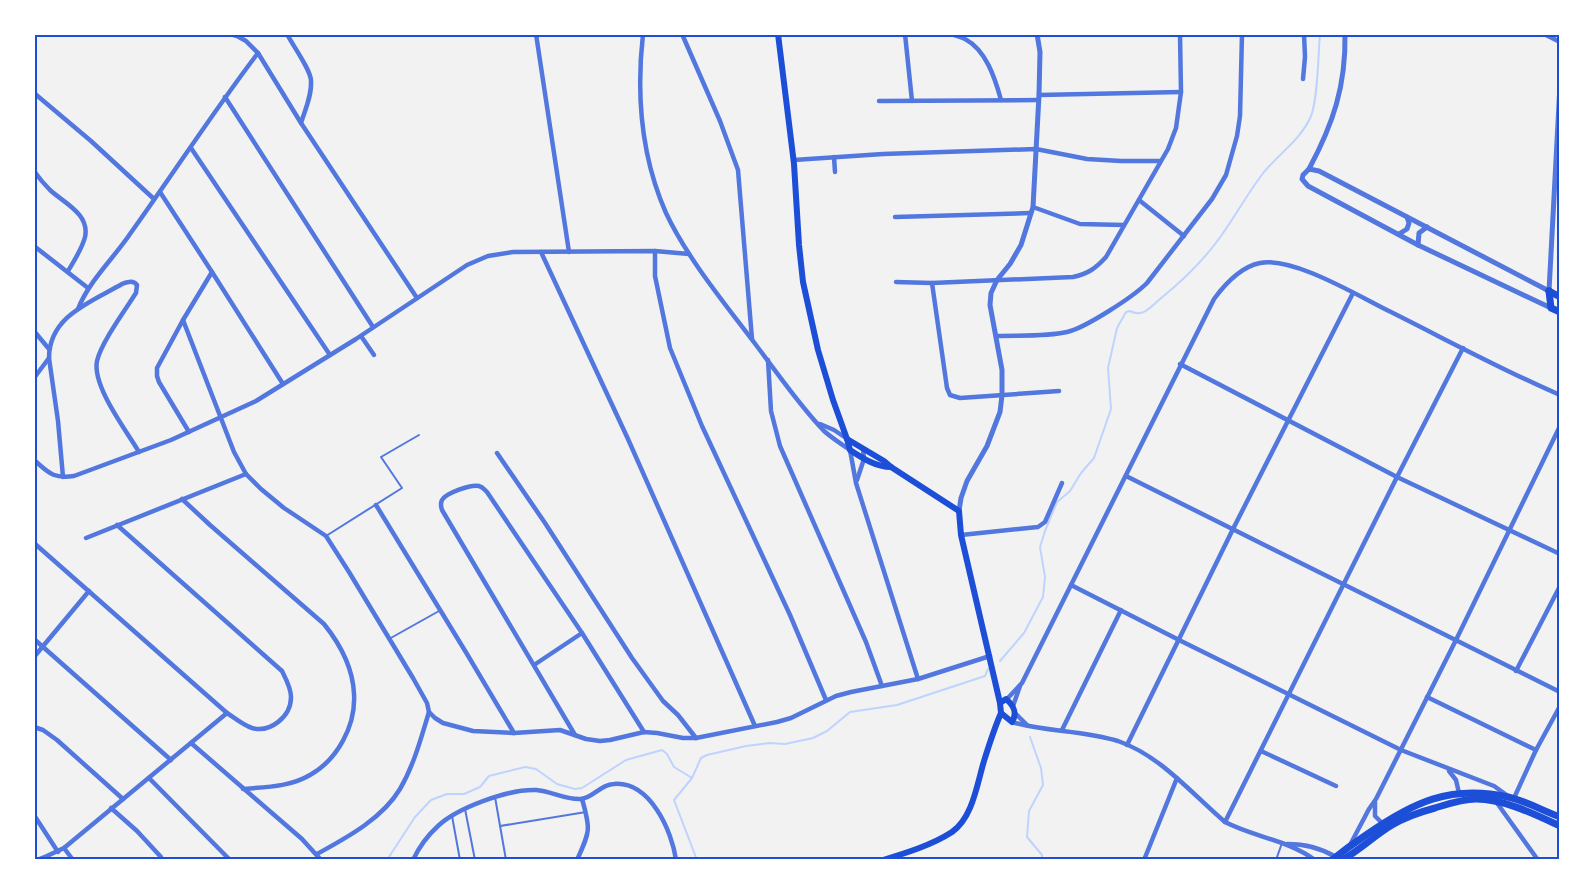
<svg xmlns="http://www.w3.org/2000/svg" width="1594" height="894" viewBox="0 0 1594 894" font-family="'Sofia Sans Condensed',sans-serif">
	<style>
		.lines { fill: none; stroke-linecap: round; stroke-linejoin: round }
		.stream { stroke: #bfd3fe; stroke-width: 2 }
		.service { stroke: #5277de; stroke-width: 2 }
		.minor { stroke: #5277de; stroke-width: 4.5 }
		.tertiary { stroke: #5277de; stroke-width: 5 }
		.secondary { stroke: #1d4ed8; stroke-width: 6 }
		.primary { stroke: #1d4ed8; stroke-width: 7 }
		.neatline { fill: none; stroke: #1d4ed8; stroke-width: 2 }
	</style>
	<rect width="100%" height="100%" fill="#f2f2f2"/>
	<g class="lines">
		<g class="stream">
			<path d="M 1000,661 L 1024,633 L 1043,597 L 1045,577 L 1040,547 L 1045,531 L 1057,502 L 1070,491 L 1081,473 L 1094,458 L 1111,409 L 1108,368 L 1117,328 L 1126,312 L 1130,311 C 1143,318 1150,307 1160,299 C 1181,282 1199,265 1215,244 C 1233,221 1246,195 1264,172 C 1279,154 1302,138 1311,116 C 1318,98 1318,56 1320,34"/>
			<polyline points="1030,737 1041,768 1043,785 1029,811 1027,837 1042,855 1042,860"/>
			<polyline points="692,778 674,800 697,860"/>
			<polyline points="387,860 415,817 431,800 447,794 464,794 480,787 489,776 525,767 536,769 557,784 575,789 582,788 626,760 662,750 667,754 674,767 692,778 701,758 707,755 746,746 769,743 785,744 813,738 827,731 850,712 897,705 985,676 988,669"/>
		</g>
		<g class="service">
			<polyline points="326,536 402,488 381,457 419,435"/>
			<polyline points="389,639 439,611"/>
			<polyline points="495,797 506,860"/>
			<polyline points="465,809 475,860"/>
			<polyline points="452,816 460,860"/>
			<polyline points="500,826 586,812"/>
			<polyline points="1276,860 1282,843"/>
		</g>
		<g class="minor">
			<polyline points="230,34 237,36 246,41 258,53 301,123 417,298"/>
			<path d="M 287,34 C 293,46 311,70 311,81 C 312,95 305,110 301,123"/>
			<polyline points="536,34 569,252"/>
			<path d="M 643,34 C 636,96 641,156 666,213 C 687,258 726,305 756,345 C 778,374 799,405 824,431 C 832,438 841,444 850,450 L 856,483 L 918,679"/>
			<polyline points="682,34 720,121 738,170 752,339"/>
			<polyline points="905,34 912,101"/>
			<path d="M 951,34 C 956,36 961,37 965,39 C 986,50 995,78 1001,100"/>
			<polyline points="1544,34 1560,42"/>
			<polyline points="1303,79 1305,57 1304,34"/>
			<polyline points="34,93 91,141 154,199"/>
			<polyline points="1039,95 1181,92"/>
			<polyline points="225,97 373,327"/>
			<polyline points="879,101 1039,100"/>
			<polyline points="191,148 330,355"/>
			<polyline points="834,157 835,172"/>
			<polyline points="794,160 883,154 1036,149 1087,159 1121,161 1160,161"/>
			<path d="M 34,171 C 39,178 44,184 50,190 C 64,203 90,214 85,237 C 82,249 74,261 68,271"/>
			<polyline points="160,192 212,272 283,384"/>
			<polyline points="1139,200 1184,236"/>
			<polyline points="1033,207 1080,224 1124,225"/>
			<polyline points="895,217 1031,213"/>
			<polyline points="34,246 88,288"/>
			<polyline points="655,251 655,276 670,348 702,426 790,615 826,700"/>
			<polyline points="541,252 628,439 755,726"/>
			<path d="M 896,282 L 932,283 L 1073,277 C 1088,274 1096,268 1106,257 L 1168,149 L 1176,128 L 1181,92 L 1180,34"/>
			<polyline points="932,283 947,388 950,395 960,398 1059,391"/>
			<path d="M 78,309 C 89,281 113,259 130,234 C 173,174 213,112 258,53"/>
			<polyline points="183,320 234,452 246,474 261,489 284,508 326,536 349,572 413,678 427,703 429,712 435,718 443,723 473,731 514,733 560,730 586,739 600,741 610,740 644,732 657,733 683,738 696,738 777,722 791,718 836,696 851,692 918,679 990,656"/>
			<polyline points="34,331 49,349"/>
			<polyline points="361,336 374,355"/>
			<path d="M 996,336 C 1019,335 1046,337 1067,332 C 1085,328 1133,297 1147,283 L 1212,199 L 1226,175 L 1237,136 L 1240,116 L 1242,34"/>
			<polyline points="768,360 771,411 780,446 866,642 882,686"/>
			<polyline points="1180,364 1397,477 1560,554"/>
			<polyline points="34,378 49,358"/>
			<polyline points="820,424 834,430 846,438"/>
			<polyline points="189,432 159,382 157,376 157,368 183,320 212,272"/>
			<polyline points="497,453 545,523 632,658 663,701 678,715 696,738"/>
			<path d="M 34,460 C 49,473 53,479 74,476 L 171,440 L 256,401 L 356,339 L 467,265 L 488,256 L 513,252 L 655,251 L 689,254"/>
			<polyline points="1126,476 1560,692"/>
			<path d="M 63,477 L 58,421 L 49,358 C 49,316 91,302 122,284 C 128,282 133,280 137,285 L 136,293 C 125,310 101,343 97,361 C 92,386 126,430 139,452"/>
			<polyline points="857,480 864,459 863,449"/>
			<path d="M 182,499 L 210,525 L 324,624 C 340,644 353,668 354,694 C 356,726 337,760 310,775 C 290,787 265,787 243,789"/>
			<polyline points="376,505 467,654 514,733"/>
			<polyline points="961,535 1038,527 1045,522 1062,483"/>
			<polyline points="86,538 246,474"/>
			<path d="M 34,543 L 227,713 C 235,718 243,725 252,728 C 270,733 291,717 291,697 C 291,688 286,679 282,671 L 117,525"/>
			<polyline points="1071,585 1179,640 1401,750 1494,786 1508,796"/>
			<polyline points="34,639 171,760"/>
			<polyline points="34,657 89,591"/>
			<polyline points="534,665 582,633"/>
			<polyline points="1516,671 1560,586"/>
			<polyline points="1427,697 1536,750"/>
			<path d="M 1007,699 L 1022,683 L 1214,299 C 1225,284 1240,267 1260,263 C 1293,256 1360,297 1391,312 C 1447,340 1502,370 1560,395"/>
			<polyline points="1013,706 1020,686"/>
			<polyline points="1015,713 1027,725"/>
			<path d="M 1012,722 C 1046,732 1083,730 1118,741 C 1161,756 1191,793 1225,822 C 1254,837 1288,840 1315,860"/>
			<polyline points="34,727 43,730 57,740 123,799"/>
			<polyline points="1062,730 1121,610"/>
			<path d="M 575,735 L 442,510 C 441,507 440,504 442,500 C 446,493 471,484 479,486 C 483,487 484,489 487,492 L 582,633 L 644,732"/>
			<polyline points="191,743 302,839 321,860"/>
			<polyline points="1127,745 1233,529 1353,293"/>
			<polyline points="1261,751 1336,786"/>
			<polyline points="1449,771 1456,780 1459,793"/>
			<polyline points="149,778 230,860"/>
			<polyline points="1514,798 1536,750 1560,706"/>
			<polyline points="1375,802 1375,816 1383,824"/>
			<polyline points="1497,803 1538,860"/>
			<polyline points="111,808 137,831 161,857"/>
			<polyline points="34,815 58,852"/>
			<polyline points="1225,822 1397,477 1463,348"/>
			<path d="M 1287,844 C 1305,844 1321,848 1336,857"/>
			<polyline points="1350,845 1369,809 1376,799 1456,640 1560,426"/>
			<polyline points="64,848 73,860"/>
			<path d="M 317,854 C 346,838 382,819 400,789 C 414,765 421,738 429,712"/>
			<polyline points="37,860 47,856 64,848 227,713"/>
			<path d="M 413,860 C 419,847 427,836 438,826 C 457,808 508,789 536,790 C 551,791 565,800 581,799 C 593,798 601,784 614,784 C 650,781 672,831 676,860"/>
			<path d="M 577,860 C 590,831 591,830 582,799"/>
			<polyline points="1144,860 1177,778"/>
		</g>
		<g class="tertiary">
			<path d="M 1309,169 C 1333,124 1346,86 1345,34"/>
			<polyline points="1399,234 1407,229 1409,223 1407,217"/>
			<polyline points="1418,245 1419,233 1427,227"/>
			<polyline points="1551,308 1418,245 1308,186 1302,179 1303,175 1309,169 1319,171 1549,291 1560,85"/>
			<polyline points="959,511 961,498 967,481 987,446 1000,412 1002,395 1002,370 990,305 991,293 997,280 1010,264 1021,245 1033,207 1039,95 1040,52 1037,34"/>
		</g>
		<g class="secondary">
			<path d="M 778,34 L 794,164 L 799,245 L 803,282 L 818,350 L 833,400 L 847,439 L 850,450 C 862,458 876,467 891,467"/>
			<polyline points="847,439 884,461 891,467 959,511 961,535 1000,703"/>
			<path d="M 1006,699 C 1013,705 1018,712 1012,722 L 1001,713 L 1000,703 Z"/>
			<path d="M 883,860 C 906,853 932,845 952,832 C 973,817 977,784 984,761 C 989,745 994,729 1001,713"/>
		</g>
		<g class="primary">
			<polyline points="1549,291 1551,308 1560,312"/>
			<polyline points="1549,291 1560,297"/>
			<path d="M 1332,860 C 1343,851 1354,843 1366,835 C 1412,803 1450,784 1508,797 C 1526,801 1543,811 1560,817"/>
			<path d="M 1342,860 C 1360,850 1375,835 1392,825 C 1405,817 1420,812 1435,808 C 1448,804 1462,799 1476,799 C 1504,799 1534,814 1560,826"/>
		</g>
	</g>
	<rect width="1594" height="894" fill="none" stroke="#ffffff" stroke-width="72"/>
	<rect x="36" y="36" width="1522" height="822" class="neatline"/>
</svg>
